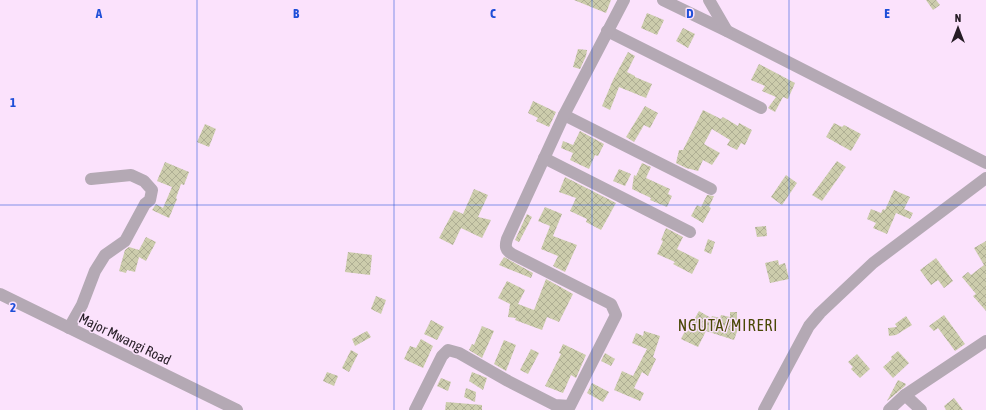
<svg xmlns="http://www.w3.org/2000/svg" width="986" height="410" viewBox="0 0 986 410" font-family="'Asap Condensed',sans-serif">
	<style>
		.building { fill: url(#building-cross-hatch) }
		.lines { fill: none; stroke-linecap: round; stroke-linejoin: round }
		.minor { stroke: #b4a9b4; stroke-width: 12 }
		.grid { fill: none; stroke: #1d4ed8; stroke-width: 1; stroke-opacity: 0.55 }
		.labels { text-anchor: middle; stroke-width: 3; stroke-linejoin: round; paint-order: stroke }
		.street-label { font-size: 14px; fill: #251c25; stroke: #fbe2fc }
		.quarter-label { font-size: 16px; letter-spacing: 1px; fill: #4a4806; stroke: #fbe2fc }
		.grid-label { font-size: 13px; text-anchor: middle; font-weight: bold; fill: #1d4ed8; stroke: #fbe2fc; stroke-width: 3; stroke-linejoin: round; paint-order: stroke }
	</style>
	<defs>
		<pattern id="building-cross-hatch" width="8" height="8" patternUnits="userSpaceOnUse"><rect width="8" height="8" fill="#ccccac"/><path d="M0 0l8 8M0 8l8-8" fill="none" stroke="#afaf94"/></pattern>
	</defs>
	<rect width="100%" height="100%" fill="#fbe2fc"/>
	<g class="building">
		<polygon points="574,0 611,0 606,13"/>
		<polygon points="926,0 936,0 940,5 933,10"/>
		<polygon points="647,13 664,20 657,35 641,28"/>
		<polygon points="683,28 695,34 688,48 676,41"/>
		<polygon points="578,49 587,50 586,56 580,69 573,67"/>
		<polygon points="628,52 635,56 627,72 635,76 635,77 652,84 646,98 619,87 610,110 602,106 613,80"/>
		<polygon points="759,64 795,83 788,99 783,97 775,112 768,108 776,97 762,91 765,86 751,80"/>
		<polygon points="533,101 556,112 549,127 536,121 538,118 528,113"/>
		<polygon points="645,106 658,113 650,128 644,125 634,142 626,137"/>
		<polygon points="703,110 721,119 723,117 738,126 739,123 752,130 745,145 741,143 737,150 727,145 730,140 712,129 704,144 720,153 712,165 703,160 698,171 686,168 676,163 679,150 683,150"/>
		<polygon points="834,123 842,127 844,125 861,134 851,151 826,137"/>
		<polygon points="205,124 216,129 209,147 197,142"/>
		<polygon points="580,131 604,144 598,156 595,155 589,169 570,160 573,153 561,148 563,141 573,145"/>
		<polygon points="837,161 846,167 822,201 812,195"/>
		<polygon points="165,162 189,172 184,185 181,184 176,198 177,199 169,218 152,210 156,204 163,208 172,187 157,181"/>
		<polygon points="642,163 651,167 646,178 670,189 668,194 672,196 667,207 650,200 651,198 632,189 634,175 636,176"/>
		<polygon points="619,169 631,174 625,186 613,181"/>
		<polygon points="786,175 797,183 782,205 771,197"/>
		<polygon points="565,177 616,203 601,230 586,222 587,219 570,211 576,198 559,192"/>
		<polygon points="474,189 488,195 478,217 491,220 482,238 461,228 453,245 439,238 454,210 463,214"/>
		<polygon points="894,190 910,197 904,209 913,213 910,219 896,213 887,234 873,228 876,223 867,219 871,209 881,213 883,209 885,210"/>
		<polygon points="707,195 714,196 709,207 711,208 703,223 691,216 697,205 701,207"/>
		<polygon points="545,207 562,214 553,236 577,245 565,272 553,266 558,256 541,249 550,226 538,221"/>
		<polygon points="527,214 532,217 519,242 515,240"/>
		<polygon points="766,226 767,236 757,237 755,227"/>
		<polygon points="666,228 683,237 677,249 699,260 692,274 673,264 675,262 657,254 663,241 661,240"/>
		<polygon points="146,237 156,242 146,261 139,257 135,272 127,270 126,273 119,271 125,250 129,247 139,250"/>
		<polygon points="708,239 715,242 711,254 704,251"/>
		<polygon points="986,241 986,311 973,296 976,294 962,277 968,272 971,275 984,265 974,248"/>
		<polygon points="348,252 372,255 370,275 345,272"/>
		<polygon points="504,257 533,273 531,278 499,265"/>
		<polygon points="936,258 953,281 944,288 938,280 931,285 920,270"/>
		<polygon points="778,260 779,265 785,263 789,279 770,283 765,263"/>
		<polygon points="546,279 573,294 559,322 547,317 542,330 515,320 516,318 508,317 510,304 498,298 507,281 525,290 518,304 534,310"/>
		<polygon points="376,296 386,300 381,314 371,309"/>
		<polygon points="699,311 711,318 712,316 720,318 721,315 730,317 730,312 737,312 737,325 739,326 734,340 706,331 698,347 681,339 685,331 687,332"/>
		<polygon points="944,315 965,344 955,351 938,328 934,331 929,326"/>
		<polygon points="906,316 912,325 896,335 889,336 888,328 897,327 895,324"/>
		<polygon points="431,320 444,327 437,340 424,334"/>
		<polygon points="482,326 494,331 482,358 469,350 472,344 474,345"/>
		<polygon points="367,331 371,337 355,346 352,339"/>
		<polygon points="644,331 660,336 653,357 656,359 648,376 642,372 634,388 644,393 640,401 614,390 622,371 633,376 647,349 632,343 636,333 643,336"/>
		<polygon points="421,339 433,346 423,368 404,359 410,346 416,348"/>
		<polygon points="504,340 516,345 506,371 494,364"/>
		<polygon points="563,344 586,355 576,378 571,375 563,393 545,386 561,354 559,353"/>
		<polygon points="531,349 539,353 528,374 520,370"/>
		<polygon points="351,350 358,354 349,372 342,368"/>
		<polygon points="898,351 909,363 893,378 883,367 892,359 891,357"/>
		<polygon points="605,353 615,359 611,366 601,361"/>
		<polygon points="857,354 870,369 860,378 851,369 853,367 848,362"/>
		<polygon points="327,372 338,376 334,386 323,381"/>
		<polygon points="472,372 487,378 483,390 469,381"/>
		<polygon points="441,378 451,382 448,391 437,386"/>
		<polygon points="898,380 906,384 905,386 887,401"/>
		<polygon points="592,383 609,392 603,402 587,393"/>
		<polygon points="466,388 476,392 475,402 464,397"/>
		<polygon points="954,398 963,410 946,410 944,406"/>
		<polygon points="446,402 482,405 482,410 445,410"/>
	</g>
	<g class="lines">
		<g class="minor">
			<polyline points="663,0 727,31 986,163"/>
			<polyline points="709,0 727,31"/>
			<polyline points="607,31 761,108"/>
			<polyline points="564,115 711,189"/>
			<polyline points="544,158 690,232"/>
			<polyline points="0,294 237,410"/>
			<polyline points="69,328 82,305 95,271 105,255 125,241 145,204 150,200 152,190 144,181 131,175 91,179"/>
			<polyline points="905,395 921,410"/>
			<path d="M 415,410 L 442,356 L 448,350 L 459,353 L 508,381 L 555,405 L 570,406 L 616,315 L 611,304 L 512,254 C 505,250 505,246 507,239 L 564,115 L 624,0"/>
			<polyline points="764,410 809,326 820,313 873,263 986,178"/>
			<polyline points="889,410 905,395 986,341"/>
		</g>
	</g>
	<path class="grid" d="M 197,0 L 197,410M 394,0 L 394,410M 592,0 L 592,410M 789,0 L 789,410M 0,205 L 986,205"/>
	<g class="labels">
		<g class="street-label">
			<text transform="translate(125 339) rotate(26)" y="5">Major Mwangi Road</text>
		</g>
		<g class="quarter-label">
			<text x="728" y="331">NGUTA/MIRERI</text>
		</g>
	</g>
	<g class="grid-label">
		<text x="99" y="18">A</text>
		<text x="296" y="18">B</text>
		<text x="493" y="18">C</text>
		<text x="690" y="18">D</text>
		<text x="887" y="18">E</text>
		<text x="13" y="107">1</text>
		<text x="13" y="312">2</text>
	</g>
	<g transform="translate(958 28)" stroke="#fbe2fc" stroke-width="3" paint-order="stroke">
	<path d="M0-3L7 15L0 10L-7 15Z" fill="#251c25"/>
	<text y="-6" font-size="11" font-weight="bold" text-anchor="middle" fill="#251c25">N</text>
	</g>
</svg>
